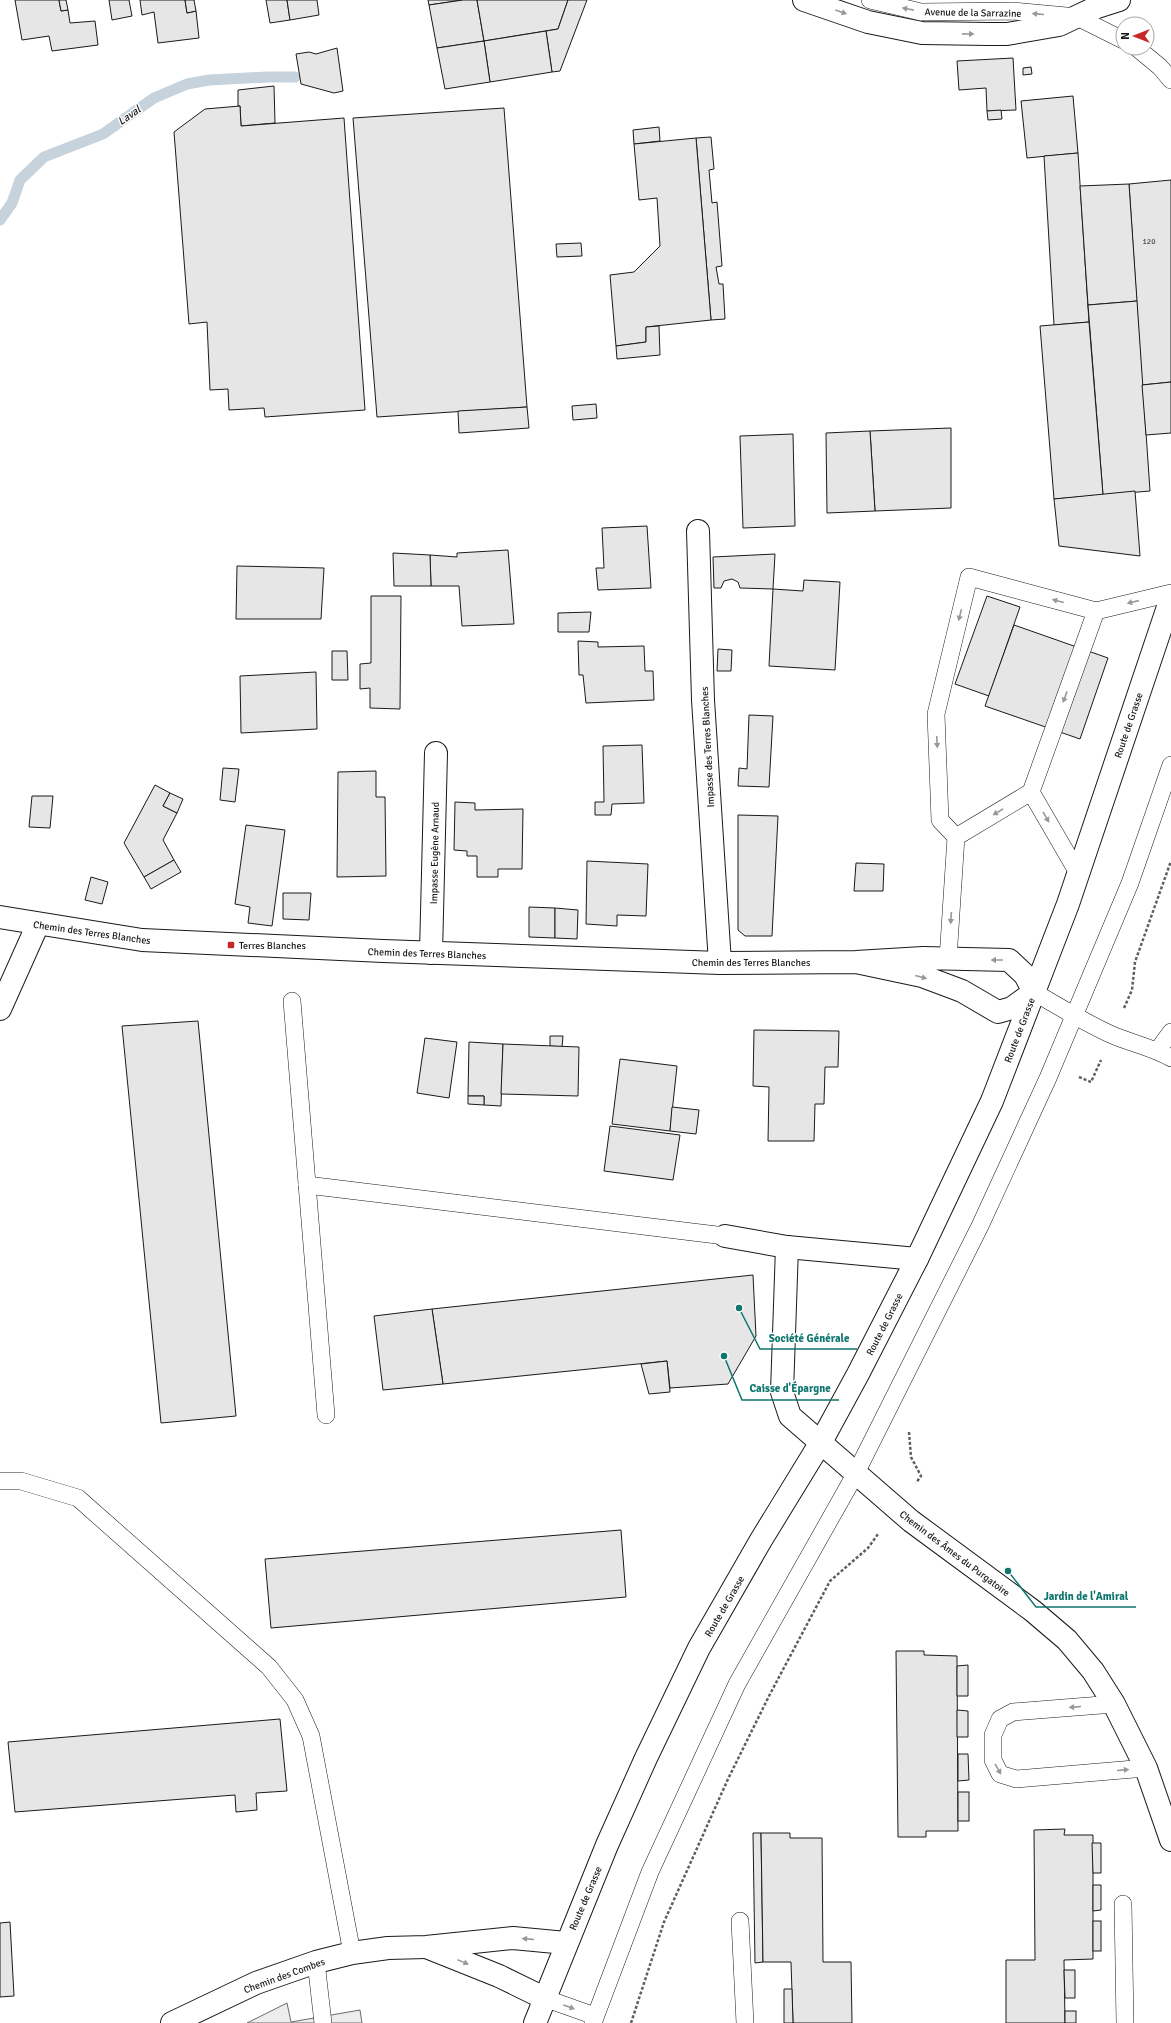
<svg xmlns="http://www.w3.org/2000/svg" width="1171" height="2023" viewBox="0 0 1171 2023" font-family="Signika,sans-serif">
	<style>
		.parking { fill: #ededed; stroke: #6a6a6a }
		.lines { fill: none; stroke-linecap: round; stroke-linejoin: round }
		.stream { stroke: #c6d2dc; stroke-width: 11 }
		.building { fill: #e6e6e6; stroke: #1a1a1a }
		.lane-casing { stroke: #1a1a1a; stroke-width: 18 }
		.street-casing { stroke: #1a1a1a; stroke-width: 24 }
		.primary-casing { stroke: #1a1a1a; stroke-width: 24 }
		.path { stroke: #5f5f5f; stroke-width: 2.5; stroke-dasharray: 3 2; stroke-linecap: butt }
		.lane { stroke: #fff; stroke-width: 17 }
		.street { stroke: #fff; stroke-width: 22 }
		.primary { stroke: #fff; stroke-width: 22 }
		.oneway { fill: #989898 }
		.poi-dot { fill: #c62828; stroke: #fff; stroke-width: 1.5 }
		.labels { text-anchor: middle; stroke-width: 3; stroke-linejoin: round; paint-order: stroke }
		.number-label { font-size: 8px; fill: #4d4d4d }
		.street-label { font-size: 10px; fill: #1a1a1a; stroke: #fff }
		.poi-label { font-size: 10px; fill: #1a1a1a; stroke: #fff; text-anchor: start }
		.water-label { font-size: 11px; font-style: italic; fill: #1a1a1a; stroke: #fff }
		.leader { fill: none; stroke: #0f766e; stroke-width: 1.5 }
		.callout-dot { fill: #0f766e; stroke: #fff; stroke-width: 1.5 }
		.callout-label { font-size: 11px; text-anchor: middle; font-weight: bold; fill: #0f766e; stroke: #fff; stroke-width: 3; stroke-linejoin: round; paint-order: stroke }
	</style>
	<rect width="100%" height="100%" fill="#fff"/>
	<polygon class="parking" points="287,2003 291,2022 360,2010 362,2023 247,2023"/>
	<g class="lines">
		<polyline class="stream" points="0,220 12,203 20,180 44,157 103,134 154,98 187,84 209,80 268,77 295,77"/>
	</g>
	<g class="building">
		<polygon points="15,0 59,0 61,11 68,10 70,23 95,21 98,45 52,51 49,36 22,40"/>
		<polygon points="59,0 66,0 68,10 61,11"/>
		<polygon points="109,0 129,0 132,16 112,20"/>
		<polygon points="140,0 185,0 187,13 196,11 199,38 158,43 154,12 142,15"/>
		<polygon points="185,0 194,0 196,11 187,13"/>
		<polygon points="266,0 287,0 290,20 270,23"/>
		<polygon points="287,0 317,0 319,15 290,20"/>
		<polygon points="428,0 463,0 429,5"/>
		<polygon points="463,0 477,0 484,41 437,48 429,5"/>
		<polygon points="477,0 568,0 558,29 484,41"/>
		<polygon points="568,0 587,0 560,71 552,72 546,31 558,29"/>
		<polygon points="546,31 552,72 490,82 484,41"/>
		<polygon points="484,41 490,82 445,89 437,48"/>
		<polygon points="337,48 343,91 334,93 301,84 296,54 309,52 316,54"/>
		<polygon points="1013,58 1016,110 987,111 986,88 959,90 957,61"/>
		<polygon points="1031,67 1032,74 1023,75 1023,68"/>
		<polygon points="274,86 275,123 241,126 240,106 238,106 238,90"/>
		<polygon points="1073,96 1078,153 1027,158 1021,101"/>
		<polygon points="240,106 241,126 344,118 365,410 265,417 264,408 229,410 228,389 210,390 207,322 189,324 174,132 205,109"/>
		<polygon points="504,108 527,407 377,417 353,118"/>
		<polygon points="1001,110 1002,119 988,120 987,111"/>
		<polygon points="659,127 660,141 634,144 633,130"/>
		<polygon points="711,137 714,169 709,170 712,203 717,202 722,266 716,267 719,284 723,284 725,319 711,320 696,138"/>
		<polygon points="696,138 711,320 646,327 646,342 616,346 610,275 634,272 660,246 657,198 639,200 634,144"/>
		<polygon points="1078,153 1089,322 1054,325 1044,156"/>
		<polygon points="1171,180 1171,382 1142,385 1129,184"/>
		<polygon points="1129,184 1137,301 1088,305 1080,186"/>
		<polygon points="581,243 582,256 557,257 556,244"/>
		<polygon points="1137,301 1150,491 1103,495 1088,305"/>
		<polygon points="1089,322 1103,495 1054,499 1040,326"/>
		<polygon points="659,326 660,355 617,359 616,346 646,342 646,327"/>
		<polygon points="1171,382 1171,433 1146,435 1142,385"/>
		<polygon points="596,404 597,418 573,420 572,406"/>
		<polygon points="527,407 529,428 459,433 458,411"/>
		<polygon points="951,428 951,508 875,511 870,431"/>
		<polygon points="870,431 875,511 827,513 826,433"/>
		<polygon points="793,434 795,526 743,528 740,436"/>
		<polygon points="1135,491 1140,556 1059,546 1054,499"/>
		<polygon points="647,526 651,588 598,590 596,568 604,568 602,528"/>
		<polygon points="508,550 514,624 462,626 459,586 431,586 430,555 457,557 457,553"/>
		<polygon points="393,553 430,555 431,586 394,586"/>
		<polygon points="775,554 773,589 740,588 738,582 732,579 724,581 721,588 714,588 713,557"/>
		<polygon points="237,566 324,568 321,619 236,619"/>
		<polygon points="804,580 840,582 835,670 769,666 773,589 803,591"/>
		<polygon points="371,596 401,596 400,709 370,708 370,688 360,689 360,664 371,663"/>
		<polygon points="987,596 1020,607 989,696 955,684"/>
		<polygon points="591,612 589,632 558,632 558,613"/>
		<polygon points="1014,625 1108,658 1080,739 985,706"/>
		<polygon points="578,641 598,642 598,647 644,646 645,671 653,671 654,700 586,703 583,675 579,675"/>
		<polygon points="718,649 732,650 731,671 717,671"/>
		<polygon points="332,651 347,651 348,680 332,680"/>
		<polygon points="316,672 317,729 241,733 240,676"/>
		<polygon points="749,715 773,716 769,787 738,786 739,768 747,769"/>
		<polygon points="642,745 644,803 612,804 611,815 595,815 595,802 604,802 603,746"/>
		<polygon points="223,768 239,769 235,802 220,800"/>
		<polygon points="376,771 376,797 385,797 386,876 337,877 338,772"/>
		<polygon points="155,785 170,793 163,806 177,813 163,840 174,860 144,877 124,843"/>
		<polygon points="170,793 183,799 177,813 163,806"/>
		<polygon points="32,796 53,796 50,828 29,827"/>
		<polygon points="455,802 475,803 475,810 523,809 522,869 498,869 498,877 477,877 477,856 467,856 467,851 454,850"/>
		<polygon points="738,815 778,816 772,936 745,936 738,930"/>
		<polygon points="246,825 285,830 272,926 248,923 250,907 235,904"/>
		<polygon points="174,860 181,872 151,889 144,877"/>
		<polygon points="587,861 648,864 646,916 617,915 617,926 586,924"/>
		<polygon points="856,863 884,864 883,891 854,891"/>
		<polygon points="91,877 108,882 102,904 85,900"/>
		<polygon points="283,893 311,893 309,920 283,919"/>
		<polygon points="529,907 555,908 555,938 529,937"/>
		<polygon points="555,908 578,910 577,939 555,938"/>
		<polygon points="198,1021 236,1416 161,1423 122,1026"/>
		<polygon points="754,1030 839,1031 838,1067 825,1067 824,1104 815,1104 814,1141 768,1141 769,1087 753,1086"/>
		<polygon points="550,1036 563,1036 562,1047 550,1046"/>
		<polygon points="425,1038 457,1042 449,1098 417,1093"/>
		<polygon points="469,1042 503,1044 501,1106 484,1105 484,1096 468,1096"/>
		<polygon points="503,1044 579,1047 578,1096 501,1094"/>
		<polygon points="620,1059 677,1066 670,1131 612,1124"/>
		<polygon points="468,1096 484,1096 484,1105 468,1104"/>
		<polygon points="672,1107 699,1110 696,1134 670,1131"/>
		<polygon points="610,1126 680,1135 673,1180 604,1171"/>
		<polygon points="753,1275 756,1336 728,1384 670,1388 667,1361 443,1384 432,1309"/>
		<polygon points="432,1309 443,1384 383,1390 374,1316"/>
		<polygon points="667,1361 670,1392 649,1394 641,1364"/>
		<polygon points="621,1530 626,1597 271,1628 265,1559"/>
		<polygon points="896,1651 924,1651 924,1655 957,1656 958,1831 926,1831 926,1837 898,1837"/>
		<polygon points="968,1665 968,1696 957,1696 957,1666"/>
		<polygon points="957,1710 968,1711 968,1737 957,1737"/>
		<polygon points="280,1719 287,1791 256,1793 257,1810 236,1812 235,1795 15,1812 8,1742"/>
		<polygon points="958,1754 968,1754 969,1780 958,1781"/>
		<rect x="958" y="1792" width="11" height="29"/>
		<polygon points="1065,1829 1064,1835 1093,1835 1093,1959 1064,1960 1065,2023 1006,2023 1006,1960 1035,1960 1034,1830"/>
		<polygon points="753,1833 761,1833 763,1962 755,1963"/>
		<polygon points="761,1833 790,1833 790,1838 822,1838 823,1962 851,1962 852,2023 793,2023 791,1962 763,1962"/>
		<polygon points="1092,1843 1101,1843 1101,1873 1093,1873"/>
		<polygon points="1093,1885 1101,1885 1101,1910 1093,1911"/>
		<rect x="1093" y="1921" width="8" height="30"/>
		<polygon points="10,1922 14,1996 0,1997 0,1923"/>
		<polygon points="1064,1970 1075,1970 1075,1998 1065,1998"/>
		<polygon points="784,1989 792,1989 793,2023 784,2023"/>
		<rect x="1065" y="2011" width="11" height="12"/>
	</g>
	<g class="lines">
		<defs>
			<g id="lane">
				<polyline points="870,0 921,12 1013,11 1077,17 1123,40"/>
				<polyline points="1137,48 1160,67 1171,80"/>
				<polyline points="956,837 940,820 936,714 969,577 1096,611"/>
				<polyline points="1078,873 1031,792 1096,611 1171,593"/>
				<polyline points="948,959 956,837 1031,792"/>
				<path d="M 1034,992 C 1059,1007 1084,1022 1110,1034 C 1130,1043 1152,1047 1171,1058"/>
				<polyline points="292,1001 326,1415"/>
				<polyline points="1158,1050 1171,1032"/>
				<polyline points="307,1185 725,1236"/>
				<polyline points="0,1481 21,1481 78,1498 269,1667 295,1700 311,1736 352,1953"/>
				<polyline points="1114,1704 1013,1712 1000,1719 993,1735 993,1760 1000,1774 1016,1779 1146,1768"/>
				<polyline points="1123,1904 1125,2023"/>
				<polyline points="740,1921 745,2023"/>
				<polyline points="316,1962 323,2023"/>
				<polyline points="544,1998 595,2016"/>
				<polyline points="593,2023 650,1872 737,1684 856,1473 980,1226 1048,1078 1130,883 1171,765"/>
			</g>
			<g id="street">
				<polyline points="804,0 868,22 922,33 989,34 1007,34 1059,25 1097,7 1119,0"/>
				<polyline points="698,531 703,700 720,963"/>
				<polyline points="0,917 142,940 383,951 720,963 856,962 923,958 1009,960 1025,975 1034,992 1012,1008 998,1012 962,991 922,976 856,962"/>
				<polyline points="431,953 436,753"/>
				<polyline points="0,1009 38,924"/>
				<polyline points="725,1236 787,1247 917,1259"/>
				<polyline points="787,1247 782,1392 790,1416 911,1521 1033,1611 1067,1640 1093,1671 1114,1704 1146,1768 1171,1840"/>
				<polyline points="429,1948 499,1976 544,1998"/>
				<polyline points="172,2023 256,1983 316,1962 352,1953 388,1948 426,1947 513,1938 566,1943"/>
			</g>
			<polyline id="primary" points="535,2023 607,1845 646,1758 699,1648 761,1540 821,1442 858,1374 917,1259 992,1101 1068,904 1171,598"/>
		</defs>
		<use href="#lane" class="lane-casing"/>
		<use href="#street" class="street-casing"/>
		<use href="#primary" class="primary-casing"/>
		<g class="path">
			<polyline points="1124,1008 1132,990 1135,962 1171,861"/>
			<polyline points="1079,1077 1091,1082 1101,1060"/>
			<polyline points="909,1432 911,1457 921,1476 916,1483"/>
			<polyline points="631,2023 664,1922 728,1779 769,1696 830,1581 868,1548 878,1534"/>
		</g>
		<use href="#lane" class="lane"/>
		<use href="#street" class="street"/>
		<use href="#primary" class="primary"/>
	</g>
	<defs><path id="oneway-solid" d="M-6-.8H1V-3.2L6.5 0L1 3.2V.8H-6Z"/></defs>
	<g class="oneway">
		<use href="#oneway-solid" transform="translate(908 9) rotate(-169)"/>
		<use href="#oneway-solid" transform="translate(841 12) rotate(19)"/>
		<use href="#oneway-solid" transform="translate(1038 14) rotate(-175)"/>
		<use href="#oneway-solid" transform="translate(968 34) rotate(1)"/>
		<use href="#oneway-solid" transform="translate(1058 601) rotate(-165)"/>
		<use href="#oneway-solid" transform="translate(1133 602) rotate(167)"/>
		<use href="#oneway-solid" transform="translate(960 615) rotate(104)"/>
		<use href="#oneway-solid" transform="translate(1065 697) rotate(110)"/>
		<use href="#oneway-solid" transform="translate(937 742) rotate(87)"/>
		<use href="#oneway-solid" transform="translate(998 812) rotate(149)"/>
		<use href="#oneway-solid" transform="translate(1046 817) rotate(60)"/>
		<use href="#oneway-solid" transform="translate(951 918) rotate(94)"/>
		<use href="#oneway-solid" transform="translate(997 960) rotate(180)"/>
		<use href="#oneway-solid" transform="translate(921 977) rotate(15)"/>
		<use href="#oneway-solid" transform="translate(1075 1707) rotate(175)"/>
		<use href="#oneway-solid" transform="translate(998 1769) rotate(60)"/>
		<use href="#oneway-solid" transform="translate(1123 1770) rotate(-5)"/>
		<use href="#oneway-solid" transform="translate(528 1939) rotate(-175)"/>
		<use href="#oneway-solid" transform="translate(463 1962) rotate(22)"/>
		<use href="#oneway-solid" transform="translate(569 2007) rotate(20)"/>
	</g>
	<rect class="poi-dot" x="227" y="941" width="8" height="8" rx="2"/>
	<g class="labels">
		<g class="number-label">
			<text x="1149" y="244">120</text>
		</g>
		<g class="street-label">
			<text transform="translate(973 12) rotate(1)" y="4">Avenue de la Sarrazine</text>
			<text transform="translate(1128 725) rotate(-71)" y="4">Route de Grasse</text>
			<text transform="translate(707 747) rotate(-93)" y="4">Impasse des Terres Blanches</text>
			<text transform="translate(434 853) rotate(-89)" y="4">Impasse Eugène Arnaud</text>
			<text transform="translate(92 932) rotate(8)" y="4">Chemin des Terres Blanches</text>
			<text transform="translate(427 953) rotate(2)" y="4">Chemin des Terres Blanches</text>
			<text x="751" y="966">Chemin des Terres Blanches</text>
			<text transform="translate(1019 1030) rotate(-69)" y="4">Route de Grasse</text>
			<text transform="translate(884 1324) rotate(-63)" y="4">Route de Grasse</text>
			<text transform="translate(955 1553) rotate(37)" y="4">Chemin des Âmes du Purgatoire</text>
			<text transform="translate(724 1606) rotate(-60)" y="4">Route de Grasse</text>
			<text transform="translate(585 1898) rotate(-67)" y="4">Route de Grasse</text>
			<text transform="translate(284 1975) rotate(-20)" y="4">Chemin des Combes</text>
		</g>
		<g class="poi-label">
			<text x="239" y="949">Terres Blanches</text>
		</g>
		<g class="water-label">
			<text transform="translate(129 115) rotate(-35)" y="4">Laval</text>
		</g>
	</g>
	<path class="leader" d="M739 1308L760 1349H857M724 1356L742 1400H839M1008 1571L1036 1607H1136"/>
	<g class="callout-dot">
		<circle cx="739" cy="1308" r="4"/>
		<circle cx="724" cy="1356" r="4"/>
		<circle cx="1008" cy="1571" r="4"/>
	</g>
	<g class="callout-label">
		<text x="809" y="1342">Société Générale</text>
		<text x="790" y="1392">Caisse d'Épargne</text>
		<text x="1086" y="1600">Jardin de l'Amiral</text>
	</g>
	<g transform="translate(1135 36) rotate(270)"><circle r="19" fill="#ffffff" stroke="#a3a3a3"/>
	<path d="M0-3L7 15L0 10L-7 15Z" fill="#c62828"/>
	<text y="-6" font-size="11" font-weight="bold" text-anchor="middle" fill="#1a1a1a">N</text>
	</g>
</svg>
